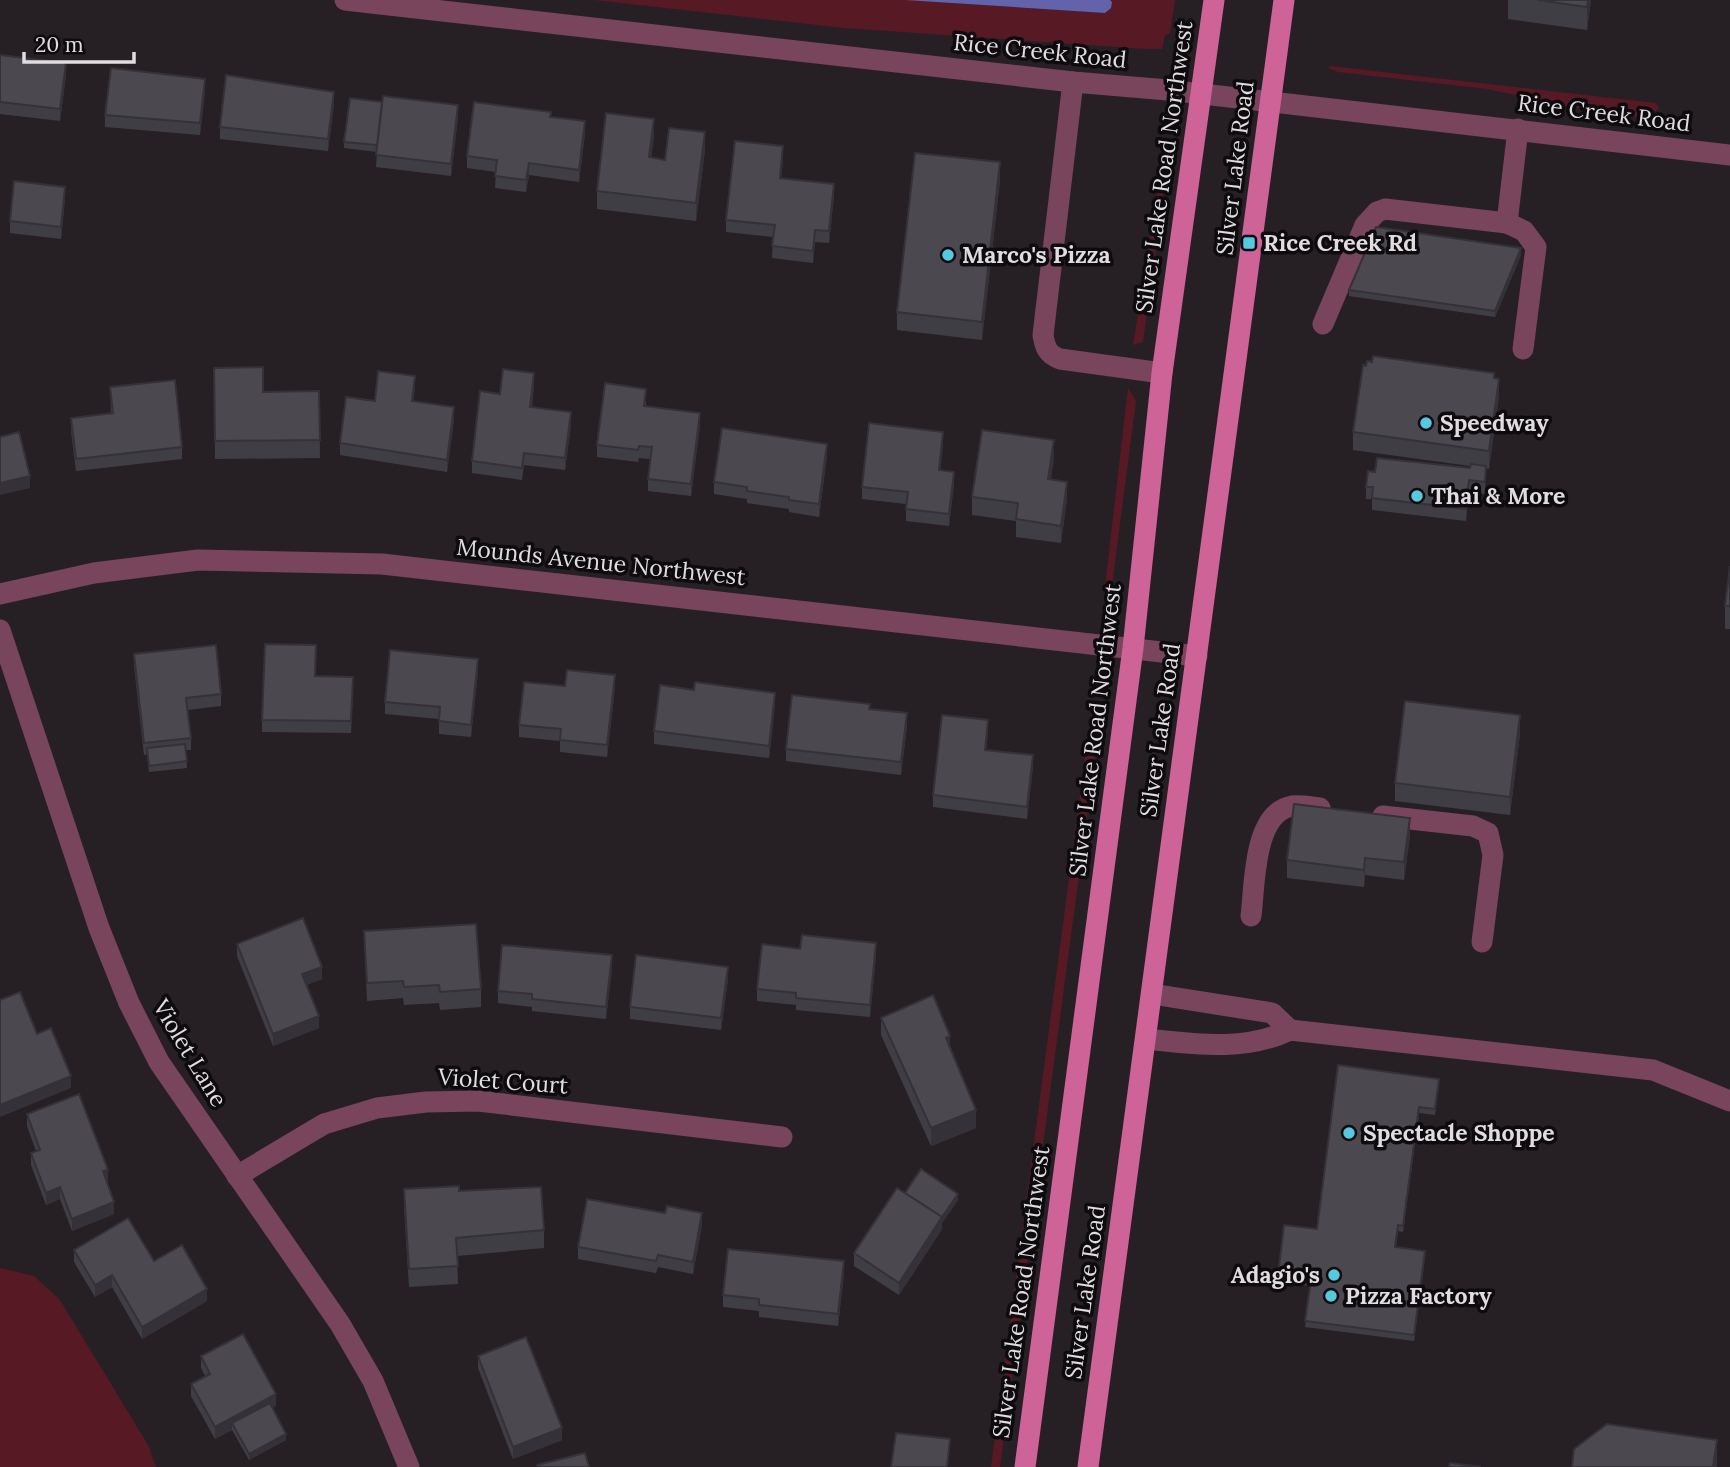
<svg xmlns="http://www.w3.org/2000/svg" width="1730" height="1467" viewBox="0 0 1730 1467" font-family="Lora,serif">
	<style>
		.green { fill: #571923 }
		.water { fill: #6363ac }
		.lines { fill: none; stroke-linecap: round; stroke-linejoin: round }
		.minor { stroke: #79455d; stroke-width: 21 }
		.major { stroke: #ce6397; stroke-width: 21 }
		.wall { fill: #403e45 }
		.shaded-wall { fill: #343238 }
		.building { fill: #4b4850; stroke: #343238; stroke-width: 2 }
		.poi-dot { fill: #56c9e0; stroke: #0d0b0d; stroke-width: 2.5 }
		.labels { text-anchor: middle; stroke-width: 7; stroke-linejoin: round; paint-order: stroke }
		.street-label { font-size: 23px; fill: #e0dce0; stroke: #0d0b0d }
		.poi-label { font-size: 23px; font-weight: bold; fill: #e0dce0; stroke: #0d0b0d; text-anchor: start }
	</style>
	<rect width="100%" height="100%" fill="#262025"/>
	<g class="green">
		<polygon points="594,0 905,0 1105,13 1112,2 1110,0 1175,0 1170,33 1165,35 1162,49 1146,49 844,28"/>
		<polygon points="1330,66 1656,103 1659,109 1641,118 1596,112 1487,89 1338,72 1328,68"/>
		<polygon points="1162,165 1167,165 1166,172 1143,342 1133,345"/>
		<polygon points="1128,388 1136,401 1110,601 1104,595"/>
		<polygon points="1092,705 1098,705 1099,726 1000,1467 991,1467"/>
		<polygon points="0,1268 34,1276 60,1300 148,1445 156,1467 0,1467"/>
	</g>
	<polygon class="water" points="905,0 1110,0 1112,2 1111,8 1105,13"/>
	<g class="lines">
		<g class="minor">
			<polyline points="345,0 1073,82 1168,90 1730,155"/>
			<path d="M 1073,82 L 1043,335 C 1045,347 1047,354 1060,359 L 1162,373"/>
			<polyline points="1518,129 1507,223 1524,231 1536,247 1523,349"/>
			<polyline points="1323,324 1365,225 1377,212 1385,209 1507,223"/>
			<polyline points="0,594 94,573 198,560 382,564 1197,656"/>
			<polyline points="0,630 99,928 129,1003 159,1062 340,1324 373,1381 409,1467"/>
			<polyline points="1383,816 1473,826 1488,833 1493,855 1482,942"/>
			<path d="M 1251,916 C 1255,885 1253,813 1292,806 C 1301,805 1311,807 1320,808"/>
			<polyline points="1152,994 1272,1013 1290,1030"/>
			<path d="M 1146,1039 C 1194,1044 1245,1052 1290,1030 L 1653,1070 L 1730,1101"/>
			<polyline points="237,1176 324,1124 377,1108 426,1102 478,1101 782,1137"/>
		</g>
		<g class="major">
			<polyline points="1025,1467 1133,648 1162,373 1214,0"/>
			<polyline points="1088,1467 1284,0"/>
		</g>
	</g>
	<g class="wall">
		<polygon points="1508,0 1591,0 1587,30 1508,19"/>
		<polygon points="0,55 66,75 60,121 0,114"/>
		<polygon points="205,91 200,135 105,127 105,115"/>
		<polygon points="334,104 328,151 220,139 220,127"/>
		<polygon points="458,117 451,176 376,167 377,152 344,148 344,142"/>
		<polygon points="551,117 585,133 579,182 529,175 526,192 495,188 496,172 467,168 467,156"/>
		<polygon points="654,136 651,158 665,160 705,150 696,221 597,209 597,191"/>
		<polygon points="783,158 781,178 834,196 829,243 815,242 813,263 772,258 773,237 726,232 726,220"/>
		<polygon points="1000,180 982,340 897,330 897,312"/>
		<polygon points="65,199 61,239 10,233 10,221"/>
		<polygon points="1521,255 1495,317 1349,296 1349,290"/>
		<polygon points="1366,366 1494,378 1499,396 1489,469 1486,468 1485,494 1469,492 1466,521 1372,510 1372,499 1366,499 1366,487 1375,472 1470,468 1470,466 1353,450 1353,432"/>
		<polygon points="214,368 263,392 319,391 320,458 215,459"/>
		<polygon points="534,385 532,408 571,425 565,470 524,465 522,480 472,473 472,461 500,394"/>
		<polygon points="110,387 182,447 182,459 76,471 71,431 71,418 111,413"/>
		<polygon points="415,388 413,401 454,419 447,472 340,455 340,443 375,401"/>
		<polygon points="646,401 646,406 700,425 691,496 648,491 648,479 650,459 639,458 638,462 597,457 597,445"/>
		<polygon points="943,444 940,471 954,484 949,526 906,521 906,504 862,499 862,487"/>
		<polygon points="827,456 819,517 789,512 789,509 747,503 747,499 714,494 714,482"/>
		<polygon points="1054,457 1051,479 1067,499 1061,543 1016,537 1016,521 972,515 972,497"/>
		<polygon points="1730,566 1730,629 1725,629 1725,606"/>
		<polygon points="134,654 221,694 221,706 188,710 191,738 191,750 186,750 187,768 149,772 147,754 144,755 134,666"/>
		<polygon points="478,671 471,737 439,734 439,719 385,714 385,702"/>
		<polygon points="315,676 353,689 351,733 262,732 262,720"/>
		<polygon points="615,687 607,757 560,752 560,741 519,737 519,725"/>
		<polygon points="775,705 769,758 654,744 654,731"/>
		<polygon points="870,709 907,726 901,775 786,761 786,749"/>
		<polygon points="988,732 986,750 1033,767 1027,819 933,807 933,795"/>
		<polygon points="1520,733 1510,815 1395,801 1395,783"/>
		<polygon points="1410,836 1404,880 1365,875 1364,887 1287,878 1287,860"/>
		<polygon points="364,931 481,989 481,1007 440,1010 439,1003 404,1005 403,998 367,1001"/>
		<polygon points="237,944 322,979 306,985 319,1028 273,1046 237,956"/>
		<polygon points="800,949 876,955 870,1017 796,1010 796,1005 757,1001 757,989"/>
		<polygon points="612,967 606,1019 532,1011 532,1007 498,1003 498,991"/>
		<polygon points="728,979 721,1030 630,1019 630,1007"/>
		<polygon points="881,1018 950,1048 976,1128 931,1146 881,1035"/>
		<polygon points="1338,1065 1439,1085 1435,1115 1419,1113 1403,1232 1398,1231 1396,1247 1425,1257 1414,1341 1305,1327 1310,1286 1278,1282 1278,1275 1317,1229"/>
		<polygon points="27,1114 108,1182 107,1182 114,1214 72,1231 60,1199 46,1205 31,1165 31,1153 36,1151 27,1126"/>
		<polygon points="404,1189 459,1191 544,1230 544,1248 457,1256 458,1284 409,1287 404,1207"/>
		<polygon points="905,1193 958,1200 942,1223 942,1229 899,1295 854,1266 854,1253"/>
		<polygon points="702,1225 693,1274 658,1267 656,1273 578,1259 578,1247"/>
		<polygon points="74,1250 154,1261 207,1301 142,1339 112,1287 95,1297 74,1262"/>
		<polygon points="844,1273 838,1326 759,1317 759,1311 723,1307 723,1295"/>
		<polygon points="201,1356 276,1406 272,1408 286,1440 249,1460 232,1430 215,1439 191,1396 191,1384 205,1376 201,1368"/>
		<polygon points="478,1356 562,1440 513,1459 478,1368"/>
	</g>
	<g class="shaded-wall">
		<polygon points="1588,0 1591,0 1587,30 1587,7"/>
		<polygon points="66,63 66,75 60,121 60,109"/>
		<polygon points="205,79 205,91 200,135 200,123"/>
		<polygon points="334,92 334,104 328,151 328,139"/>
		<polygon points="458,105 458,117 451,176 451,164"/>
		<polygon points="654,119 654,136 649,175 649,157"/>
		<polygon points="585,121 585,133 579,182 579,170"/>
		<polygon points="705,132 705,150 696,221 696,203"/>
		<polygon points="783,146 783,158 780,190 780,178"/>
		<polygon points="1000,162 1000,180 982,340 982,322"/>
		<polygon points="529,163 529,175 526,192 526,180"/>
		<polygon points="834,184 834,196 829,243 829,231"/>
		<polygon points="65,187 65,199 61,239 61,227"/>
		<polygon points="815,230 815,242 813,263 813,251"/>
		<polygon points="1521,248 1521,255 1495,317 1495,311"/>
		<polygon points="534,373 534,385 530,419 530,407"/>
		<polygon points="415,376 415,388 412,413 412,401"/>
		<polygon points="1499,379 1499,396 1489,469 1489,451"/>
		<polygon points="454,407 454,419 447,472 447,460"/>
		<polygon points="571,412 571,425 565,470 565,458"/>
		<polygon points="700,413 700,425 691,496 691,484"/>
		<polygon points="943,432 943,444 939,482 939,470"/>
		<polygon points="1054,440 1054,457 1048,497 1048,479"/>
		<polygon points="827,444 827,456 819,517 819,504"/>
		<polygon points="954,472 954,484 949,526 949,514"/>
		<polygon points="30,476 30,488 0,495 0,483"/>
		<polygon points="1469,480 1469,492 1466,521 1466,509"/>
		<polygon points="1067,482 1067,499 1061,543 1061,526"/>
		<polygon points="478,659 478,671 471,737 471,725"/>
		<polygon points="615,675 615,687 607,757 607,745"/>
		<polygon points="775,693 775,705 769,758 769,746"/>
		<polygon points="907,713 907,726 901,775 901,762"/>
		<polygon points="1520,715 1520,733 1510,815 1510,797"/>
		<polygon points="988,720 988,732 985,762 985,750"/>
		<polygon points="1033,755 1033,767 1027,819 1027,807"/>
		<polygon points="1410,818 1410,836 1404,880 1404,862"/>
		<polygon points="1365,858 1365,875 1364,887 1364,870"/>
		<polygon points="876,943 876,955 870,1017 870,1005"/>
		<polygon points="612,955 612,967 606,1019 606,1007"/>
		<polygon points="322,967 322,979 302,987 302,974"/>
		<polygon points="728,967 728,979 721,1030 721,1018"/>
		<polygon points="319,1016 319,1028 273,1046 273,1034"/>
		<polygon points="950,1036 950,1054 946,1038"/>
		<polygon points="71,1076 71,1088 0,1117 0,1105"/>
		<polygon points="1419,1107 1419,1113 1403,1232 1403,1226"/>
		<polygon points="976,1110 976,1128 931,1146 931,1128"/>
		<polygon points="108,1170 108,1182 103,1183 103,1171"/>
		<polygon points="60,1187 60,1199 46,1205 46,1193"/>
		<polygon points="958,1194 958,1200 942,1223 942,1229 899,1295 899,1283"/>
		<polygon points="114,1202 114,1214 72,1231 72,1219"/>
		<polygon points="702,1213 702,1225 693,1274 693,1262"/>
		<polygon points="1425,1251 1425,1257 1414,1341 1414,1335"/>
		<polygon points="844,1261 844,1273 838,1326 838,1314"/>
		<polygon points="112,1275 112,1287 95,1297 95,1285"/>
		<polygon points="207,1289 207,1301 142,1339 142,1327"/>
		<polygon points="276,1394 276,1406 235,1428 232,1423 232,1430 215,1439 215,1427"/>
		<polygon points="562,1428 562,1440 513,1459 513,1447"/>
		<polygon points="286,1434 286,1440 249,1460 249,1454"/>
		<polygon points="1717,1440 1717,1467 1713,1467"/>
	</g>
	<g class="building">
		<polygon points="1538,0 1588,0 1587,7"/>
		<polygon points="0,55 66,63 60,109 0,102"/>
		<polygon points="111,68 205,79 200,123 105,115"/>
		<polygon points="226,75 334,92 328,139 220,127"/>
		<polygon points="383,96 458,105 451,164 376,155"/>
		<polygon points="350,98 382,102 377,145 344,142"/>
		<polygon points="474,102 551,112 550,117 585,121 579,170 529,163 526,180 495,176 497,160 467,156"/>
		<polygon points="606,113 654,119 649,157 665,160 669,128 705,132 696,203 597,191"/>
		<polygon points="735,141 783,146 780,178 834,184 829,231 815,230 813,251 772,246 775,225 726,220"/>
		<polygon points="915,153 1000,162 982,322 897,312"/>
		<polygon points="14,181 65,187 61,227 10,221"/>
		<polygon points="1376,227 1521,248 1495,311 1349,290"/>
		<polygon points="1373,356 1494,373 1494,378 1499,379 1489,451 1353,432 1363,365 1366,366 1367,361 1372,362"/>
		<polygon points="263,367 263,392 319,391 320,440 215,441 214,368"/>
		<polygon points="503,369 534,373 530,407 571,412 565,458 524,453 522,468 472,461 480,391 500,394"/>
		<polygon points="378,371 415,376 412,401 454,407 447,460 340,443 346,397 375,401"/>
		<polygon points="175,380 182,447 76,459 71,418 113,413 110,387"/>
		<polygon points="605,383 646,389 644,406 700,413 691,484 648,479 652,447 639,446 638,450 597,445"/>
		<polygon points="869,423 943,432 939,470 954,472 949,514 906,509 908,492 862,487"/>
		<polygon points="722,428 827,444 819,504 789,500 789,497 747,491 747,487 714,482"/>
		<polygon points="982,430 1054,440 1048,479 1067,482 1061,526 1016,519 1018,503 972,497"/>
		<polygon points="19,432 30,476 0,483 0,437"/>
		<polygon points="1377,458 1470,468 1471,464 1486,466 1485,482 1469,480 1466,509 1372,498 1373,487 1366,487 1368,471 1375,472"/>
		<polygon points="1730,566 1730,606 1725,606"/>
		<polygon points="265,644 316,645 315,676 353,677 351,721 262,720"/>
		<polygon points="216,645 221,694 186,698 191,738 144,743 134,654"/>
		<polygon points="390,650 478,659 471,725 439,721 440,707 385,702"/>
		<polygon points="567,670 615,675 607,745 560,740 561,729 519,725 524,682 565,686"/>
		<polygon points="695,682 775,693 769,746 654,731 660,685 694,690"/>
		<polygon points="792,695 870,704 869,709 907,713 901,762 786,749"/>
		<polygon points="1405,701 1520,715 1510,797 1395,783"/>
		<polygon points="942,715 988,720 985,750 1033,755 1027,807 933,795"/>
		<polygon points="185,744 187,761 149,766 147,748"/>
		<polygon points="1294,804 1410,818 1404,862 1365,858 1364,870 1287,860"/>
		<polygon points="303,918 322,967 302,974 319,1016 273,1034 237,944"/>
		<polygon points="476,924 481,989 440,992 439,985 404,987 403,981 367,983 364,931"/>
		<polygon points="802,935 876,943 870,1005 796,998 796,993 757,989 762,944 800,949"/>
		<polygon points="502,945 612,955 606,1007 532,999 532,994 498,991"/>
		<polygon points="636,955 728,967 721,1018 630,1007"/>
		<polygon points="20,992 37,1034 51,1028 71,1076 0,1105 0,1000"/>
		<polygon points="933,995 950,1036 946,1038 976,1110 931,1128 881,1018"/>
		<polygon points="1338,1065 1439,1079 1435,1109 1419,1107 1403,1226 1398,1225 1395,1247 1425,1251 1414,1335 1305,1321 1311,1280 1278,1275 1284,1225 1317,1229"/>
		<polygon points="79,1094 108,1170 103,1171 114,1202 72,1219 60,1187 46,1193 31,1153 40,1150 27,1114"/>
		<polygon points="921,1169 958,1194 942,1217 905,1193"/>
		<polygon points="459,1186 459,1191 541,1187 544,1230 456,1238 458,1266 409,1269 404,1189"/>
		<polygon points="897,1188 942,1217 899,1283 854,1253"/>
		<polygon points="587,1199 665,1213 667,1206 702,1213 693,1262 658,1255 656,1261 578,1247"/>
		<polygon points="128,1218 154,1261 182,1245 207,1289 142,1327 112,1275 95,1285 74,1250"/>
		<polygon points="728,1249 844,1261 838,1314 759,1305 759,1299 723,1295"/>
		<polygon points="243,1334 276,1394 215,1427 191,1384 210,1374 201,1356"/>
		<polygon points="526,1337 562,1428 513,1447 478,1356"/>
		<polygon points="270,1403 286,1434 249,1454 232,1423"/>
		<polygon points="1607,1424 1717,1440 1713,1467 1572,1467 1574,1449"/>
		<polygon points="896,1433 950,1439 947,1467 891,1467"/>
		<polygon points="585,1453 589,1467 538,1467 537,1465"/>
		<polygon points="1450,1463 1481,1467 1449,1467"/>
	</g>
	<g class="poi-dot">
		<rect x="1242" y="236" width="14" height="14" rx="3.5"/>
		<circle cx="948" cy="255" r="7"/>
		<circle cx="1426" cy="423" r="7"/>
		<circle cx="1417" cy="496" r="7"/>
		<circle cx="1349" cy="1133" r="7"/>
		<circle cx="1334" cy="1275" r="7"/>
		<circle cx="1331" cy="1296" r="7"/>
	</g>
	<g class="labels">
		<g class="street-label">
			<text transform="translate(1040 51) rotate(6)" y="8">Rice Creek Road</text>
			<text transform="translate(1604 113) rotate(7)" y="8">Rice Creek Road</text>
			<text transform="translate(1164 167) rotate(-82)" y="8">Silver Lake Road Northwest</text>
			<text transform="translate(1235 168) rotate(-83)" y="8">Silver Lake Road</text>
			<text transform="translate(601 562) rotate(6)" y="8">Mounds Avenue Northwest</text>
			<text transform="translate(1095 730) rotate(-83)" y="8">Silver Lake Road Northwest</text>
			<text transform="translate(1160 730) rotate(-82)" y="8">Silver Lake Road</text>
			<text transform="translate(190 1053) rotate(59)" y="8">Violet Lane</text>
			<text transform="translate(503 1081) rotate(4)" y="8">Violet Court</text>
			<text transform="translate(1021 1292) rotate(-82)" y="8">Silver Lake Road Northwest</text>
			<text transform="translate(1085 1292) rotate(-82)" y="8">Silver Lake Road</text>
		</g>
		<g class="poi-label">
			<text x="1263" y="251">Rice Creek Rd</text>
			<text x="962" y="263">Marco's Pizza</text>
			<text x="1440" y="431">Speedway</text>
			<text x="1431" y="504">Thai &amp; More</text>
			<text x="1363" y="1141">Spectacle Shoppe</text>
			<text x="1320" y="1283" text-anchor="end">Adagio's</text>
			<text x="1345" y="1304">Pizza Factory</text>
		</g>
	</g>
	<path d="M24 52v10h110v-10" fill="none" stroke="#e0dce0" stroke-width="3.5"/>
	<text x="35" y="52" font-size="21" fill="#e0dce0" stroke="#0d0b0d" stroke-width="5" paint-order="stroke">20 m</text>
</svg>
